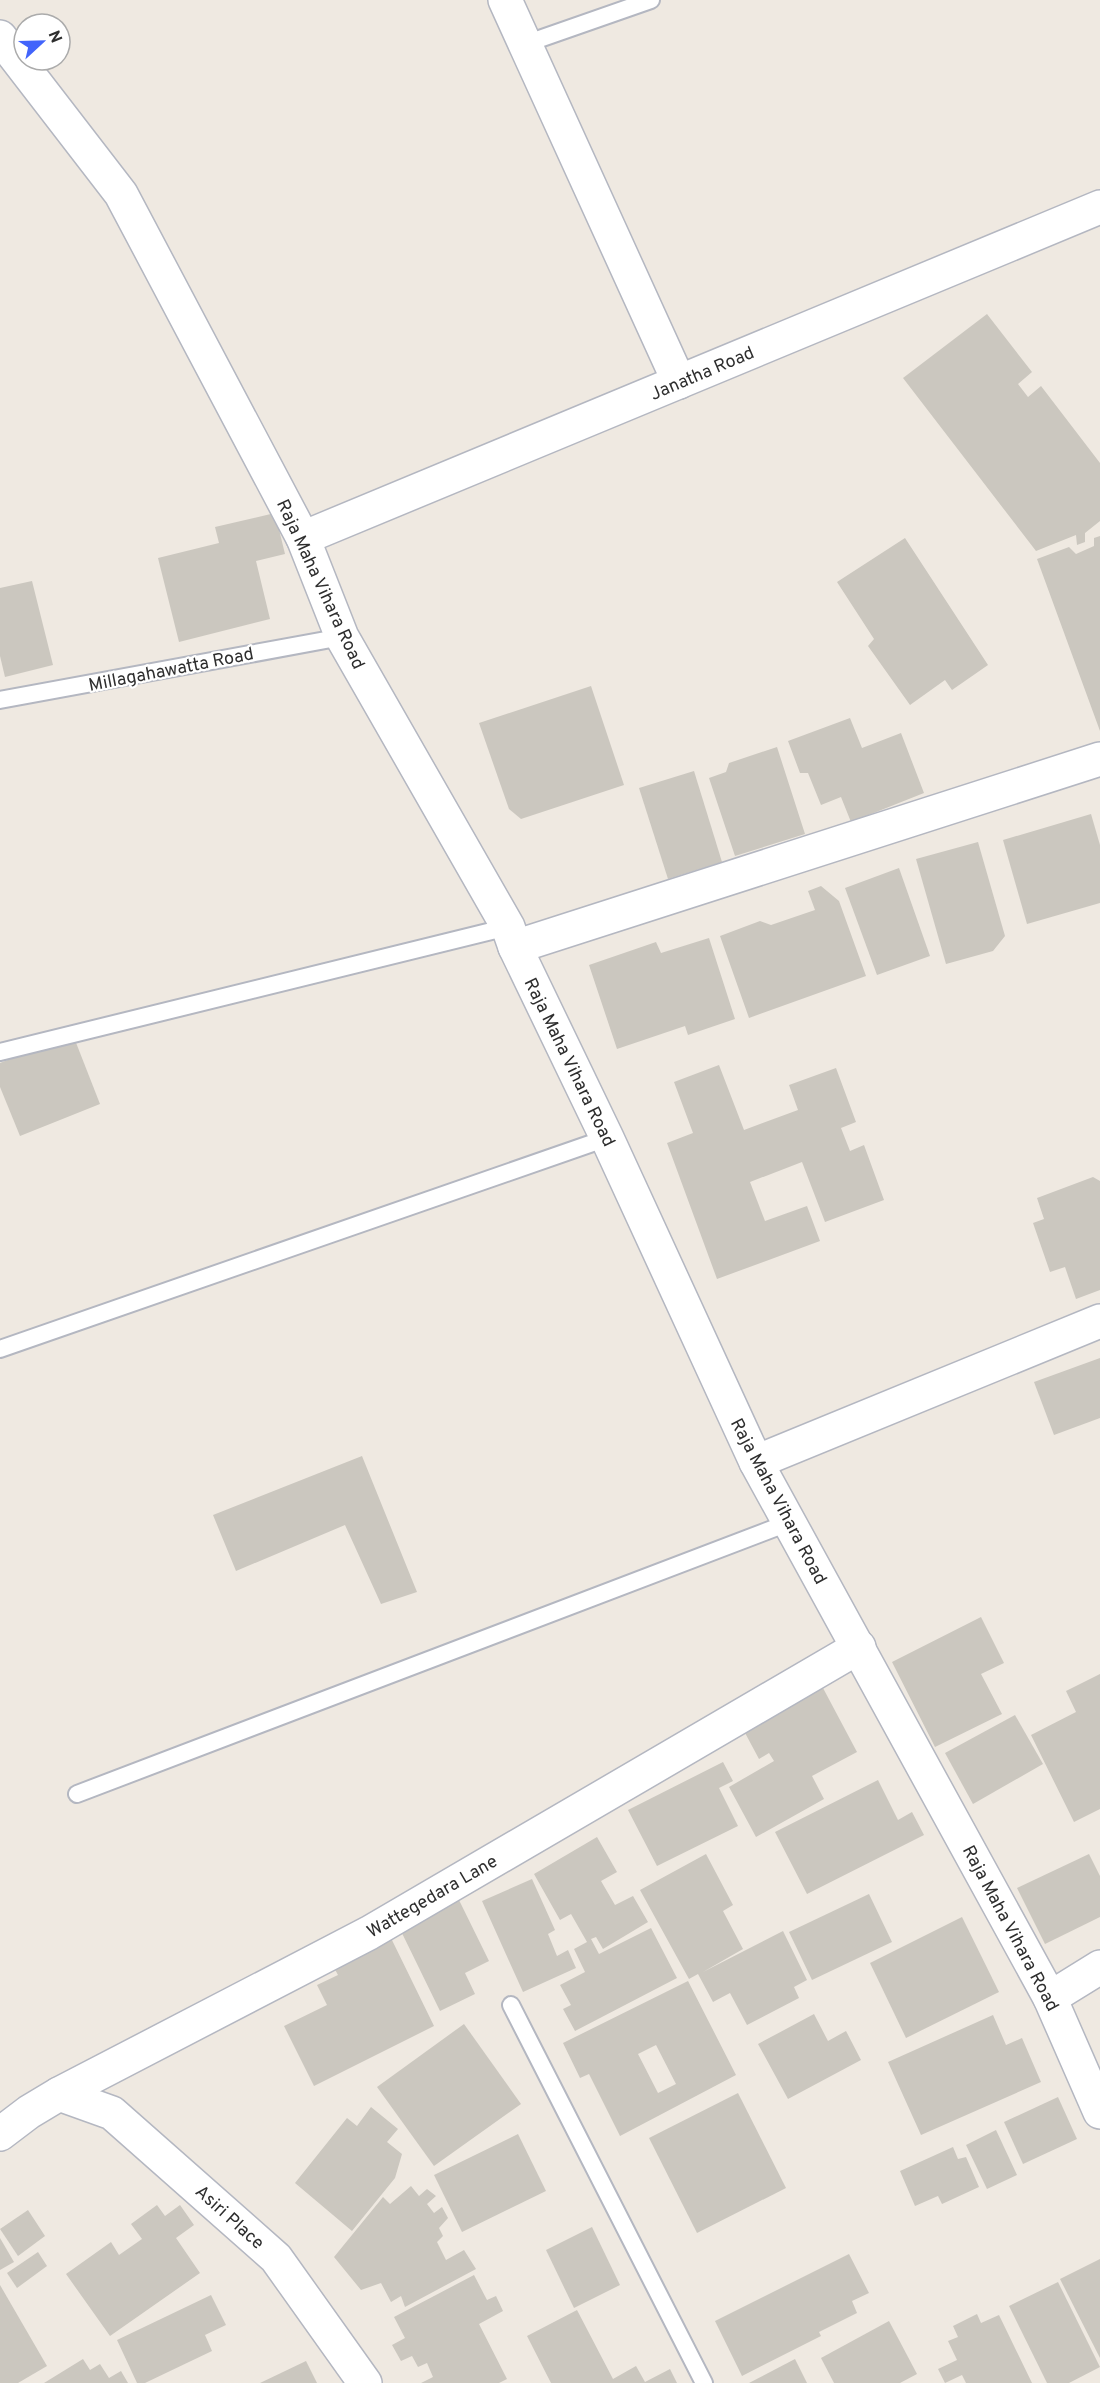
<svg xmlns="http://www.w3.org/2000/svg" width="1100" height="2383" viewBox="0 0 1100 2383" font-family="Overpass,sans-serif">
	<style>
		.building { fill: #cbc7bf; fill-rule: evenodd }
		.lines { fill: none; stroke-linecap: round; stroke-linejoin: round }
		.service-casing { stroke: #b4b7c1; stroke-width: 20 }
		.minor-casing { stroke: #b4b7c1; stroke-width: 36 }
		.service { stroke: #fff; stroke-width: 16 }
		.minor { stroke: #fff; stroke-width: 33 }
		.labels { text-anchor: middle; stroke-width: 4.5; stroke-linejoin: round; paint-order: stroke }
		.street-label { font-size: 18px; fill: #2e2e2e; stroke: #fff }
	</style>
	<rect width="100%" height="100%" fill="#efe9e1"/>
	<g class="building">
		<polygon points="987,314 1032,372 1018,384 1028,397 1041,386 1100,463 1100,521 1085,533 1085,542 1077,545 1076,535 1036,551 903,378"/>
		<polygon points="275,513 285,554 256,561 270,619 179,642 158,558 219,543 215,527"/>
		<polygon points="1100,536 1100,731 1037,559 1069,547 1076,554 1094,546 1094,538"/>
		<polygon points="905,538 988,665 952,690 945,680 910,705 868,646 874,639 837,582"/>
		<polygon points="32,581 53,665 5,677 0,656 0,588"/>
		<polygon points="591,686 624,785 521,819 509,809 479,723"/>
		<polygon points="850,718 862,748 901,733 924,793 851,822 841,797 821,805 808,773 800,773 788,741"/>
		<polygon points="777,747 805,834 735,856 709,778 726,772 729,763"/>
		<polygon points="694,771 722,862 668,879 639,788"/>
		<polygon points="1091,814 1100,845 1100,903 1027,924 1003,840"/>
		<polygon points="978,842 1005,936 993,951 946,964 916,859"/>
		<polygon points="899,868 930,956 877,975 845,888"/>
		<polygon points="821,886 839,901 866,976 749,1018 720,936 760,921 771,925 815,910 808,891"/>
		<polygon points="709,938 735,1019 688,1035 685,1026 617,1049 589,965 656,942 661,953"/>
		<polygon points="73,1035 100,1104 20,1136 0,1087 0,1063"/>
		<polygon points="719,1065 744,1130 798,1110 789,1085 836,1068 856,1122 841,1128 850,1151 864,1145 884,1200 825,1222 802,1162 750,1182 765,1221 807,1206 820,1241 717,1279 667,1143 693,1133 674,1082"/>
		<polygon points="1093,1177 1100,1181 1100,1290 1076,1299 1065,1267 1050,1272 1033,1223 1044,1219 1037,1198"/>
		<polygon points="1100,1358 1100,1418 1054,1435 1034,1382"/>
		<polygon points="362,1456 417,1592 381,1604 345,1525 236,1571 213,1515"/>
		<polygon points="981,1617 1004,1663 981,1674 1002,1714 935,1747 892,1662"/>
		<polygon points="1100,1674 1100,1809 1074,1822 1031,1735 1076,1712 1066,1691"/>
		<polygon points="823,1688 857,1752 812,1776 824,1799 756,1837 729,1787 774,1761 769,1753 759,1759 744,1731"/>
		<polygon points="1015,1715 1043,1764 973,1804 945,1753"/>
		<polygon points="723,1762 733,1781 719,1788 738,1826 657,1866 628,1810"/>
		<polygon points="878,1780 898,1820 912,1812 924,1835 807,1894 775,1832"/>
		<polygon points="597,1837 617,1872 601,1881 615,1905 633,1896 648,1922 603,1949 596,1937 591,1939 599,1954 651,1928 677,1978 575,2031 563,2009 571,2005 560,1985 585,1972 574,1949 587,1942 571,1914 560,1920 534,1874"/>
		<polygon points="706,1854 733,1905 723,1911 743,1949 703,1972 783,1931 807,1980 794,1987 799,1998 747,2025 730,1993 713,2002 698,1974 689,1979 640,1890"/>
		<polygon points="1089,1854 1100,1876 1100,1917 1045,1944 1017,1888"/>
		<polygon points="532,1879 555,1930 548,1934 557,1956 568,1950 576,1968 523,1992 482,1901"/>
		<polygon points="869,1894 892,1942 812,1980 789,1932"/>
		<polygon points="458,1898 489,1961 465,1973 475,1994 440,2011 399,1927"/>
		<polygon points="962,1917 999,1992 906,2038 870,1963"/>
		<polygon points="390,1936 434,2026 314,2086 284,2026 327,2005 317,1985 338,1975 332,1964"/>
		<path d="M 688,1981 L 736,2075 L 620,2136 L 589,2074 L 580,2078 L 563,2043 ZM 656,2045 L 676,2084 L 658,2093 L 638,2054 Z"/>
		<polygon points="814,2014 828,2041 846,2031 861,2060 788,2099 758,2044"/>
		<polygon points="993,2015 1006,2045 1022,2038 1041,2082 921,2135 888,2062"/>
		<polygon points="464,2024 521,2104 434,2166 377,2087"/>
		<polygon points="738,2093 786,2188 697,2233 649,2138"/>
		<polygon points="1058,2097 1077,2139 1023,2164 1004,2122"/>
		<polygon points="371,2107 398,2129 387,2142 402,2154 395,2178 352,2231 295,2183 347,2118 357,2126"/>
		<polygon points="996,2130 1017,2175 987,2189 966,2145"/>
		<polygon points="518,2134 546,2191 462,2232 434,2175"/>
		<polygon points="953,2147 958,2159 966,2157 979,2187 942,2204 938,2196 915,2206 900,2171"/>
		<polygon points="411,2186 419,2196 427,2189 436,2196 427,2204 434,2213 442,2207 448,2218 439,2228 443,2236 437,2242 446,2260 464,2250 476,2269 405,2307 401,2296 391,2302 381,2283 361,2290 334,2257 383,2197 390,2204"/>
		<polygon points="157,2205 165,2216 180,2205 194,2225 176,2238 200,2273 110,2336 66,2274 111,2242 119,2255 142,2239 131,2224"/>
		<polygon points="28,2210 45,2236 18,2256 0,2229"/>
		<polygon points="592,2227 620,2285 574,2308 546,2250"/>
		<polygon points="0,2238 14,2262 0,2270"/>
		<polygon points="38,2252 47,2266 17,2288 7,2273"/>
		<polygon points="849,2254 869,2293 852,2301 857,2313 819,2332 821,2336 742,2376 715,2321"/>
		<polygon points="1100,2259 1100,2358 1060,2279"/>
		<polygon points="474,2275 487,2300 496,2296 503,2311 479,2324 507,2379 499,2383 421,2383 433,2377 427,2363 418,2367 412,2356 401,2361 392,2345 405,2338 394,2317"/>
		<polygon points="1058,2282 1100,2367 1069,2383 1047,2383 1009,2306"/>
		<polygon points="0,2285 47,2366 18,2383 0,2383"/>
		<polygon points="211,2295 226,2325 205,2335 212,2351 145,2383 137,2383 117,2340"/>
		<polygon points="577,2310 613,2379 636,2366 645,2382 670,2369 677,2383 551,2383 527,2336"/>
		<polygon points="977,2314 981,2323 999,2315 1032,2383 966,2383 962,2375 945,2383 938,2369 957,2360 948,2341 958,2337 953,2326"/>
		<polygon points="889,2321 917,2374 900,2383 834,2383 821,2358"/>
		<polygon points="83,2359 90,2370 100,2364 109,2378 121,2371 128,2383 44,2383"/>
		<polygon points="795,2359 807,2383 749,2383"/>
		<polygon points="306,2361 317,2383 260,2383"/>
	</g>
	<g class="lines">
		<defs>
			<g id="service">
				<polyline points="525,44 651,0"/>
				<polyline points="0,700 342,637"/>
				<polyline points="0,1052 508,927"/>
				<polyline points="0,1349 607,1138"/>
				<polyline points="77,1794 788,1523"/>
				<polyline points="511,2005 704,2383"/>
			</g>
			<g id="minor">
				<polyline points="505,0 679,382"/>
				<polyline points="0,37 121,194 303,538 342,637 508,927 515,947 607,1138 756,1462 1050,1998 1100,2112"/>
				<polyline points="303,538 1100,207"/>
				<polyline points="515,947 1100,759"/>
				<polyline points="756,1462 1100,1321"/>
				<polyline points="1050,1998 1100,1967"/>
				<polyline points="59,2094 112,2113 276,2258 365,2383"/>
				<polyline points="0,2134 29,2112 59,2094 369,1933 859,1647"/>
			</g>
		</defs>
		<use href="#service" class="service-casing"/>
		<use href="#minor" class="minor-casing"/>
		<use href="#service" class="service"/>
		<use href="#minor" class="minor"/>
	</g>
	<g class="labels">
		<g class="street-label">
			<text transform="translate(702 373) rotate(-23)" y="6">Janatha Road</text>
			<text transform="translate(321 584) rotate(65)" y="6">Raja Maha Vihara Road</text>
			<text transform="translate(171 669) rotate(-11)" y="6">Millagahawatta Road</text>
			<text transform="translate(570 1062) rotate(64)" y="6">Raja Maha Vihara Road</text>
			<text transform="translate(779 1501) rotate(62)" y="6">Raja Maha Vihara Road</text>
			<text transform="translate(432 1896) rotate(-30)" y="6">Wattegedara Lane</text>
			<text transform="translate(1011 1928) rotate(62)" y="6">Raja Maha Vihara Road</text>
			<text transform="translate(230 2217) rotate(42)" y="6">Asiri Place</text>
		</g>
	</g>
	<g transform="translate(42 42) rotate(68)"><circle r="28" fill="#ffffff" stroke="#ababab" stroke-width="1.5"/>
	<path d="M0-4.5L10 22L0 15L-10 22Z" fill="#4264fb"/>
	<text y="-9" font-size="16" font-weight="bold" text-anchor="middle" fill="#2e2e2e">N</text>
	</g>
</svg>
